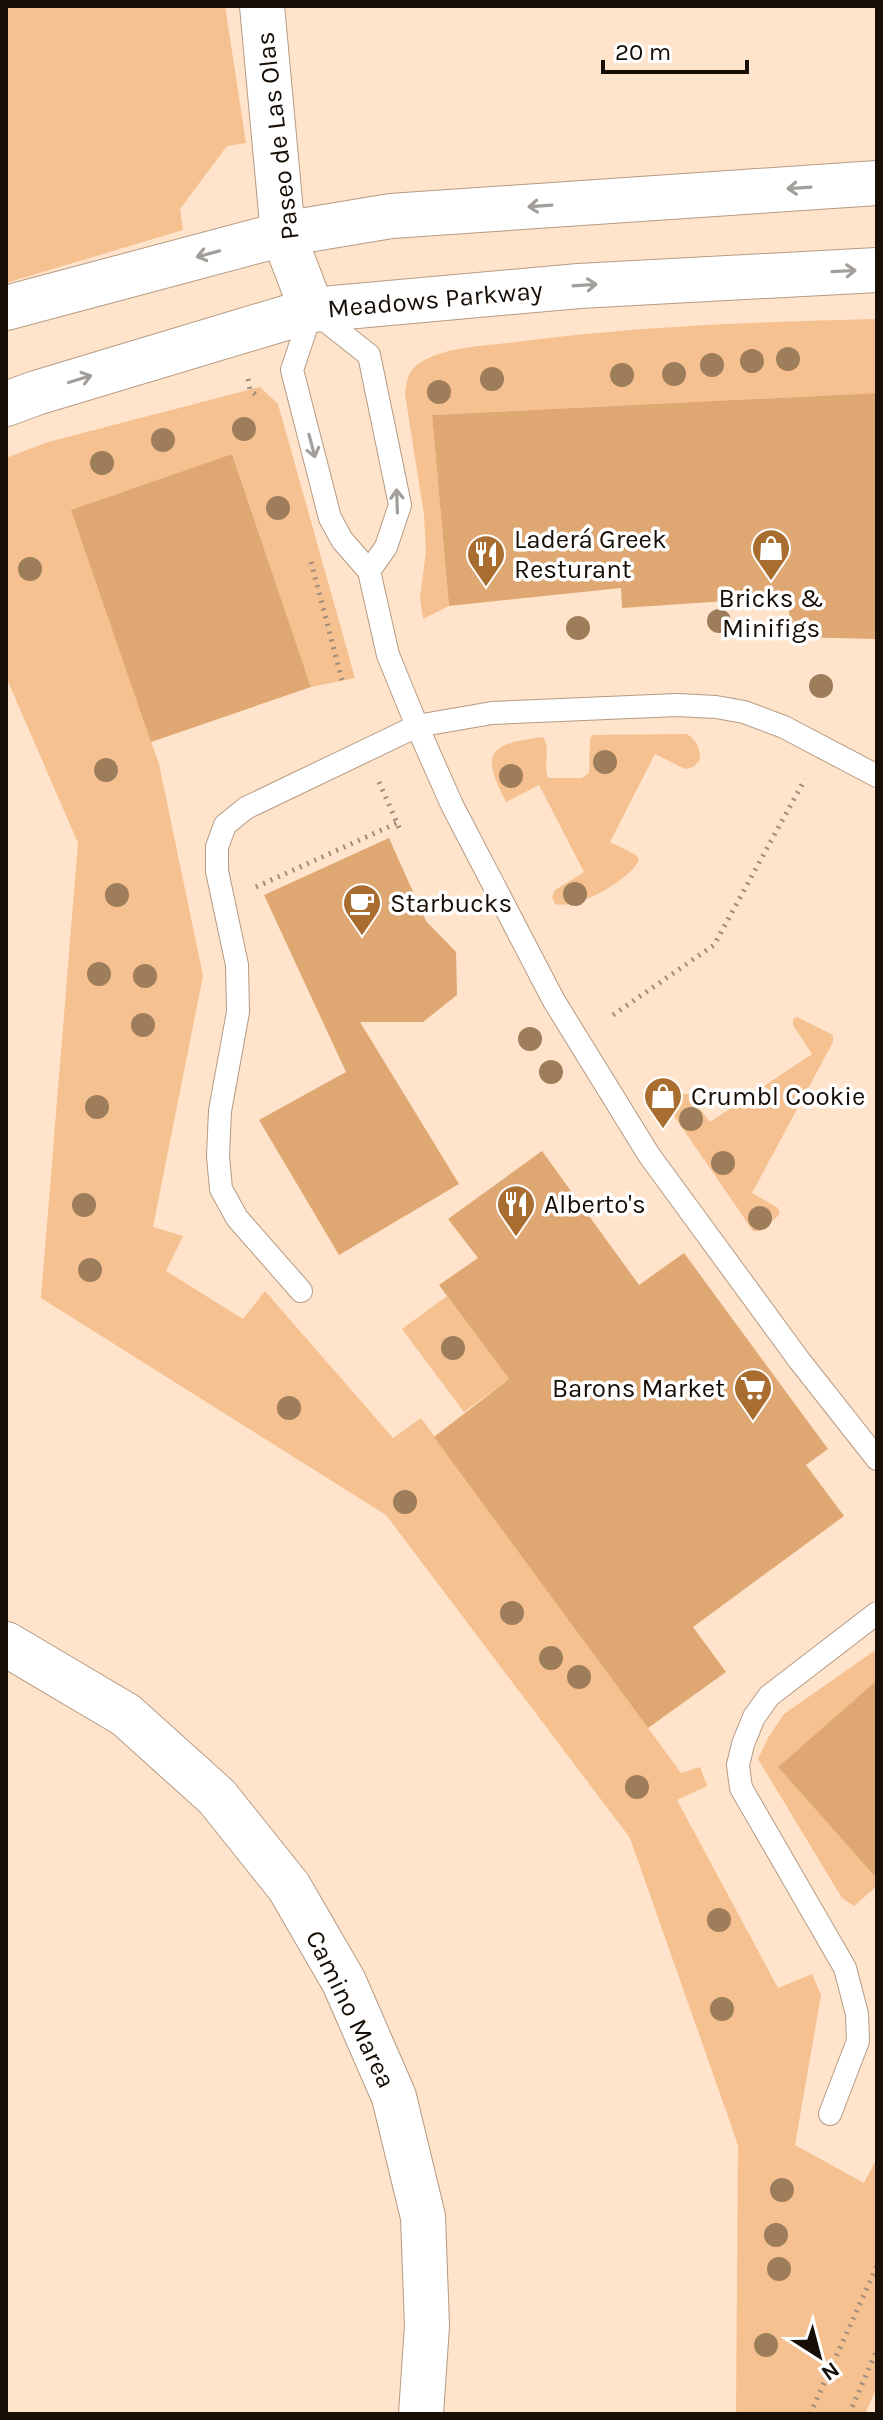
<svg xmlns="http://www.w3.org/2000/svg" width="883" height="2420" viewBox="0 0 883 2420" font-family="Karla,sans-serif">
	<style>
		.green { fill: #f6c190 }
		.building { fill: #dfa772 }
		.lines { fill: none; stroke-linecap: round; stroke-linejoin: round }
		.service-casing { stroke: #b59b84; stroke-width: 24 }
		.minor-casing { stroke: #b59b84; stroke-width: 46 }
		.secondary-casing { stroke: #b59b84; stroke-width: 46 }
		.path { stroke: #a28d7b; stroke-width: 5; stroke-dasharray: 2 6; stroke-linecap: butt }
		.service { stroke: #fff; stroke-width: 22 }
		.minor { stroke: #fff; stroke-width: 44 }
		.secondary { stroke: #fff; stroke-width: 44 }
		.tree { fill: #9e7d5b }
		.oneway { stroke: #a29f9b }
		.labels { text-anchor: middle; stroke-width: 7; stroke-linejoin: round; paint-order: stroke }
		.street-label { font-size: 26px; fill: #170e06; stroke: #fff }
		.poi-label { font-size: 26px; fill: #170e06; stroke: #fff; text-anchor: start }
	</style>
	<rect width="100%" height="100%" fill="#ffe3ca"/>
	<g class="green">
		<polygon points="6,6 225,6 246,143 227,146 180,209 183,230 6,283"/>
		<path d="M 877,319 L 877,393 L 432,415 L 449,606 L 423,619 L 420,597 L 426,552 L 424,515 L 405,394 C 407,380 408,370 421,362 C 448,346 486,346 516,342 C 636,326 756,322 877,319 Z"/>
		<polygon points="260,387 278,404 355,678 311,687 232,454 72,510 159,764 203,976 153,1227 183,1236 166,1271 243,1319 265,1291 393,1438 421,1418 681,1773 700,1767 707,1786 677,1800 778,1988 812,1974 821,1995 795,2145 864,2183 877,2158 877,2387 865,2414 736,2414 738,2145 630,1838 386,1515 41,1298 78,843 6,677 6,458 48,442"/>
		<path d="M 687,734 C 697,741 700,747 700,760 L 693,767 L 685,769 L 655,754 L 610,842 L 636,855 L 639,860 C 630,880 577,910 555,904 L 552,897 L 555,890 L 584,872 L 539,785 L 506,802 C 480,752 488,744 543,737 C 551,749 543,765 548,778 L 582,778 L 589,773 L 590,740 L 592,735 Z"/>
		<polygon points="797,1017 833,1035 833,1042 752,1193 778,1208 780,1214 761,1231 753,1231 670,1110 672,1101 682,1094 689,1094 710,1122 812,1054 793,1025 793,1019"/>
		<polygon points="447,1296 509,1379 464,1412 402,1329"/>
		<polygon points="877,1649 877,1680 778,1767 877,1879 877,1886 854,1906 842,1898 758,1759 769,1736 784,1714"/>
	</g>
	<g class="building">
		<polygon points="877,393 877,639 791,637 788,597 622,608 621,588 449,606 432,415"/>
		<polygon points="232,454 311,687 151,742 71,510"/>
		<polygon points="389,838 426,921 456,952 457,995 423,1022 360,1022 459,1184 339,1255 259,1120 346,1072 264,895"/>
		<polygon points="542,1151 639,1285 684,1253 828,1449 806,1465 844,1516 693,1627 726,1672 648,1728 434,1437 509,1379 439,1285 478,1258 448,1219"/>
		<polygon points="877,1680 877,1879 778,1767"/>
	</g>
	<g class="lines">
		<defs>
			<g id="service">
				<polyline points="369,571 386,547 400,505 369,355 312,310 292,370 330,518 342,540 369,571 388,655 417,726 452,805 554,1001 649,1155 799,1360 877,1459"/>
				<polyline points="301,1291 237,1218 221,1189 218,1156 220,1111 238,1012 237,965 217,871 217,847 225,825 246,808 417,726 492,713 677,705 716,707 744,712 784,727 877,776"/>
				<polyline points="830,2114 858,2041 857,2014 845,1968 741,1788 738,1765 743,1744 754,1717 769,1696 877,1613"/>
			</g>
			<g id="minor">
				<polyline points="262,6 283,234 312,310"/>
				<polyline points="6,1644 126,1715 217,1797 289,1887 344,1982 394,2097 423,2217 427,2326 421,2414"/>
			</g>
			<g id="secondary">
				<polyline points="6,308 283,234 391,216 877,183"/>
				<polyline points="6,404 36,393 312,310 579,286 877,270"/>
			</g>
		</defs>
		<use href="#service" class="service-casing"/>
		<use href="#minor" class="minor-casing"/>
		<use href="#secondary" class="secondary-casing"/>
		<g class="path">
			<polyline points="248,379 250,390 260,398"/>
			<polyline points="311,562 342,680"/>
			<polyline points="379,782 401,832"/>
			<polyline points="256,887 397,823"/>
			<polyline points="613,1015 714,945 805,779"/>
			<polyline points="810,2414 877,2266"/>
			<polyline points="849,2414 877,2350"/>
		</g>
		<use href="#service" class="service"/>
		<use href="#minor" class="minor"/>
		<use href="#secondary" class="secondary"/>
	</g>
	<g class="tree">
		<circle cx="788" cy="359" r="12"/>
		<circle cx="752" cy="361" r="12"/>
		<circle cx="712" cy="365" r="12"/>
		<circle cx="674" cy="374" r="12"/>
		<circle cx="622" cy="375" r="12"/>
		<circle cx="492" cy="379" r="12"/>
		<circle cx="439" cy="392" r="12"/>
		<circle cx="244" cy="429" r="12"/>
		<circle cx="163" cy="440" r="12"/>
		<circle cx="102" cy="463" r="12"/>
		<circle cx="278" cy="508" r="12"/>
		<circle cx="30" cy="569" r="12"/>
		<circle cx="719" cy="621" r="12"/>
		<circle cx="578" cy="628" r="12"/>
		<circle cx="821" cy="686" r="12"/>
		<circle cx="605" cy="762" r="12"/>
		<circle cx="106" cy="770" r="12"/>
		<circle cx="511" cy="776" r="12"/>
		<circle cx="575" cy="894" r="12"/>
		<circle cx="117" cy="895" r="12"/>
		<circle cx="99" cy="974" r="12"/>
		<circle cx="145" cy="976" r="12"/>
		<circle cx="143" cy="1025" r="12"/>
		<circle cx="530" cy="1039" r="12"/>
		<circle cx="551" cy="1072" r="12"/>
		<circle cx="97" cy="1107" r="12"/>
		<circle cx="691" cy="1119" r="12"/>
		<circle cx="723" cy="1163" r="12"/>
		<circle cx="84" cy="1205" r="12"/>
		<circle cx="760" cy="1218" r="12"/>
		<circle cx="90" cy="1270" r="12"/>
		<circle cx="453" cy="1348" r="12"/>
		<circle cx="289" cy="1408" r="12"/>
		<circle cx="405" cy="1502" r="12"/>
		<circle cx="512" cy="1613" r="12"/>
		<circle cx="551" cy="1658" r="12"/>
		<circle cx="579" cy="1677" r="12"/>
		<circle cx="637" cy="1787" r="12"/>
		<circle cx="719" cy="1920" r="12"/>
		<circle cx="722" cy="2009" r="12"/>
		<circle cx="782" cy="2190" r="12"/>
		<circle cx="776" cy="2235" r="12"/>
		<circle cx="779" cy="2269" r="12"/>
		<circle cx="766" cy="2345" r="12"/>
	</g>
	<defs><path id="oneway-shaft" d="M-6 0H5M1.5-3L5.5 0L1.5 3" fill="none" stroke-width="1.6" stroke-linecap="round" stroke-linejoin="round" transform="scale(2)"/></defs>
	<g class="oneway">
		<use href="#oneway-shaft" transform="translate(799 188) rotate(176)"/>
		<use href="#oneway-shaft" transform="translate(540 206) rotate(176)"/>
		<use href="#oneway-shaft" transform="translate(208 254) rotate(165)"/>
		<use href="#oneway-shaft" transform="translate(844 271) rotate(-3)"/>
		<use href="#oneway-shaft" transform="translate(585 285) rotate(-4)"/>
		<use href="#oneway-shaft" transform="translate(80 379) rotate(-17)"/>
		<use href="#oneway-shaft" transform="translate(312 446) rotate(75)"/>
		<use href="#oneway-shaft" transform="translate(397 501) rotate(-92)"/>
	</g>
	<defs>
		<symbol id="shop-pin" viewBox="-11 -11 22 30"><path d="M0 17L-7.5 6A9.5 9.5 0 1 1 7.5 6Z" fill="#a96d30" stroke="#fff"/><path d="M-5-2.5h2.3a2.7 3.5 0 0 1 5.4 0H5L5.5 6h-11ZM-1.5-2.5h3a1.5 2.3 0 0 0-3 0Z" fill="#fff"/></symbol>
		<symbol id="restaurant-pin" viewBox="-11 -11 22 30"><path d="M0 17L-7.5 6A9.5 9.5 0 1 1 7.5 6Z" fill="#a96d30" stroke="#fff"/><path d="M-5-6h1v4h1v-4h1v4h1v-4h1v5L-1.5 .5V6h-2V.5L-5-1ZM5-6V6H3V1.5H1.5Q1.5-4 5-6Z" fill="#fff"/></symbol>
		<symbol id="cafe-pin" viewBox="-11 -11 22 30"><path d="M0 17L-7.5 6A9.5 9.5 0 1 1 7.5 6Z" fill="#a96d30" stroke="#fff"/><path d="M-5.5-4.5H6V0H3Q3 3.5 0 3.5H-2.5Q-5.5 3.5-5.5 0ZM3-3.2v2h1.7v-2ZM-6 4.5H4V6H-6Z" fill="#fff"/></symbol>
		<symbol id="supermarket-pin" viewBox="-11 -11 22 30"><path d="M0 17L-7.5 6A9.5 9.5 0 1 1 7.5 6Z" fill="#a96d30" stroke="#fff"/><path d="M-6-5.5h2.5l.6 2H6L4.5 2H-2.5L-4.4-4H-6ZM-1.5 3.2a1.3 1.3 0 1 0 .1 0ZM3 3.2a1.3 1.3 0 1 0 .1 0Z" fill="#fff"/></symbol>
	</defs>
	<g fill-rule="evenodd">
		<use href="#shop-pin" x="749" y="526" width="44" height="60"/>
		<use href="#restaurant-pin" x="464" y="532" width="44" height="60"/>
		<use href="#cafe-pin" x="340" y="881" width="44" height="60"/>
		<use href="#shop-pin" x="641" y="1074" width="44" height="60"/>
		<use href="#restaurant-pin" x="494" y="1182" width="44" height="60"/>
		<use href="#supermarket-pin" x="731" y="1366" width="44" height="60"/>
	</g>
	<g class="labels">
		<g class="street-label">
			<text transform="translate(277 136) rotate(-97)" y="9">Paseo de Las Olas</text>
			<text transform="translate(435 299) rotate(-5)" y="9">Meadows Parkway</text>
			<text transform="translate(351 2009) rotate(64)" y="9">Camino Marea</text>
		</g>
		<g class="poi-label">
			<text x="514" y="548">Laderá Greek<tspan x="514" dy="30">Resturant</tspan></text>
			<text x="771" y="607" text-anchor="middle">Bricks &amp;<tspan x="771" dy="30">Minifigs</tspan></text>
			<text x="390" y="912">Starbucks</text>
			<text x="691" y="1105">Crumbl Cookie</text>
			<text x="544" y="1213">Alberto's</text>
			<text x="725" y="1397" text-anchor="end">Barons Market</text>
		</g>
	</g>
	<rect width="883" height="2420" fill="none" stroke="#170e06" stroke-width="16"/>
	<g transform="translate(819 2356) rotate(144)" stroke="#ffffff" stroke-width="6" paint-order="stroke">
	<path d="M0-6L14 30L0 20L-14 30Z" fill="#170e06"/>
	<text y="-12" font-size="22" font-weight="bold" text-anchor="middle" fill="#170e06">N</text>
	</g>
	<path d="M603 60v12h144v-12" fill="none" stroke="#170e06" stroke-width="4"/>
	<text x="615" y="60" font-size="24" fill="#170e06" stroke="#ffffff" stroke-width="6" paint-order="stroke">20 m</text>
</svg>
